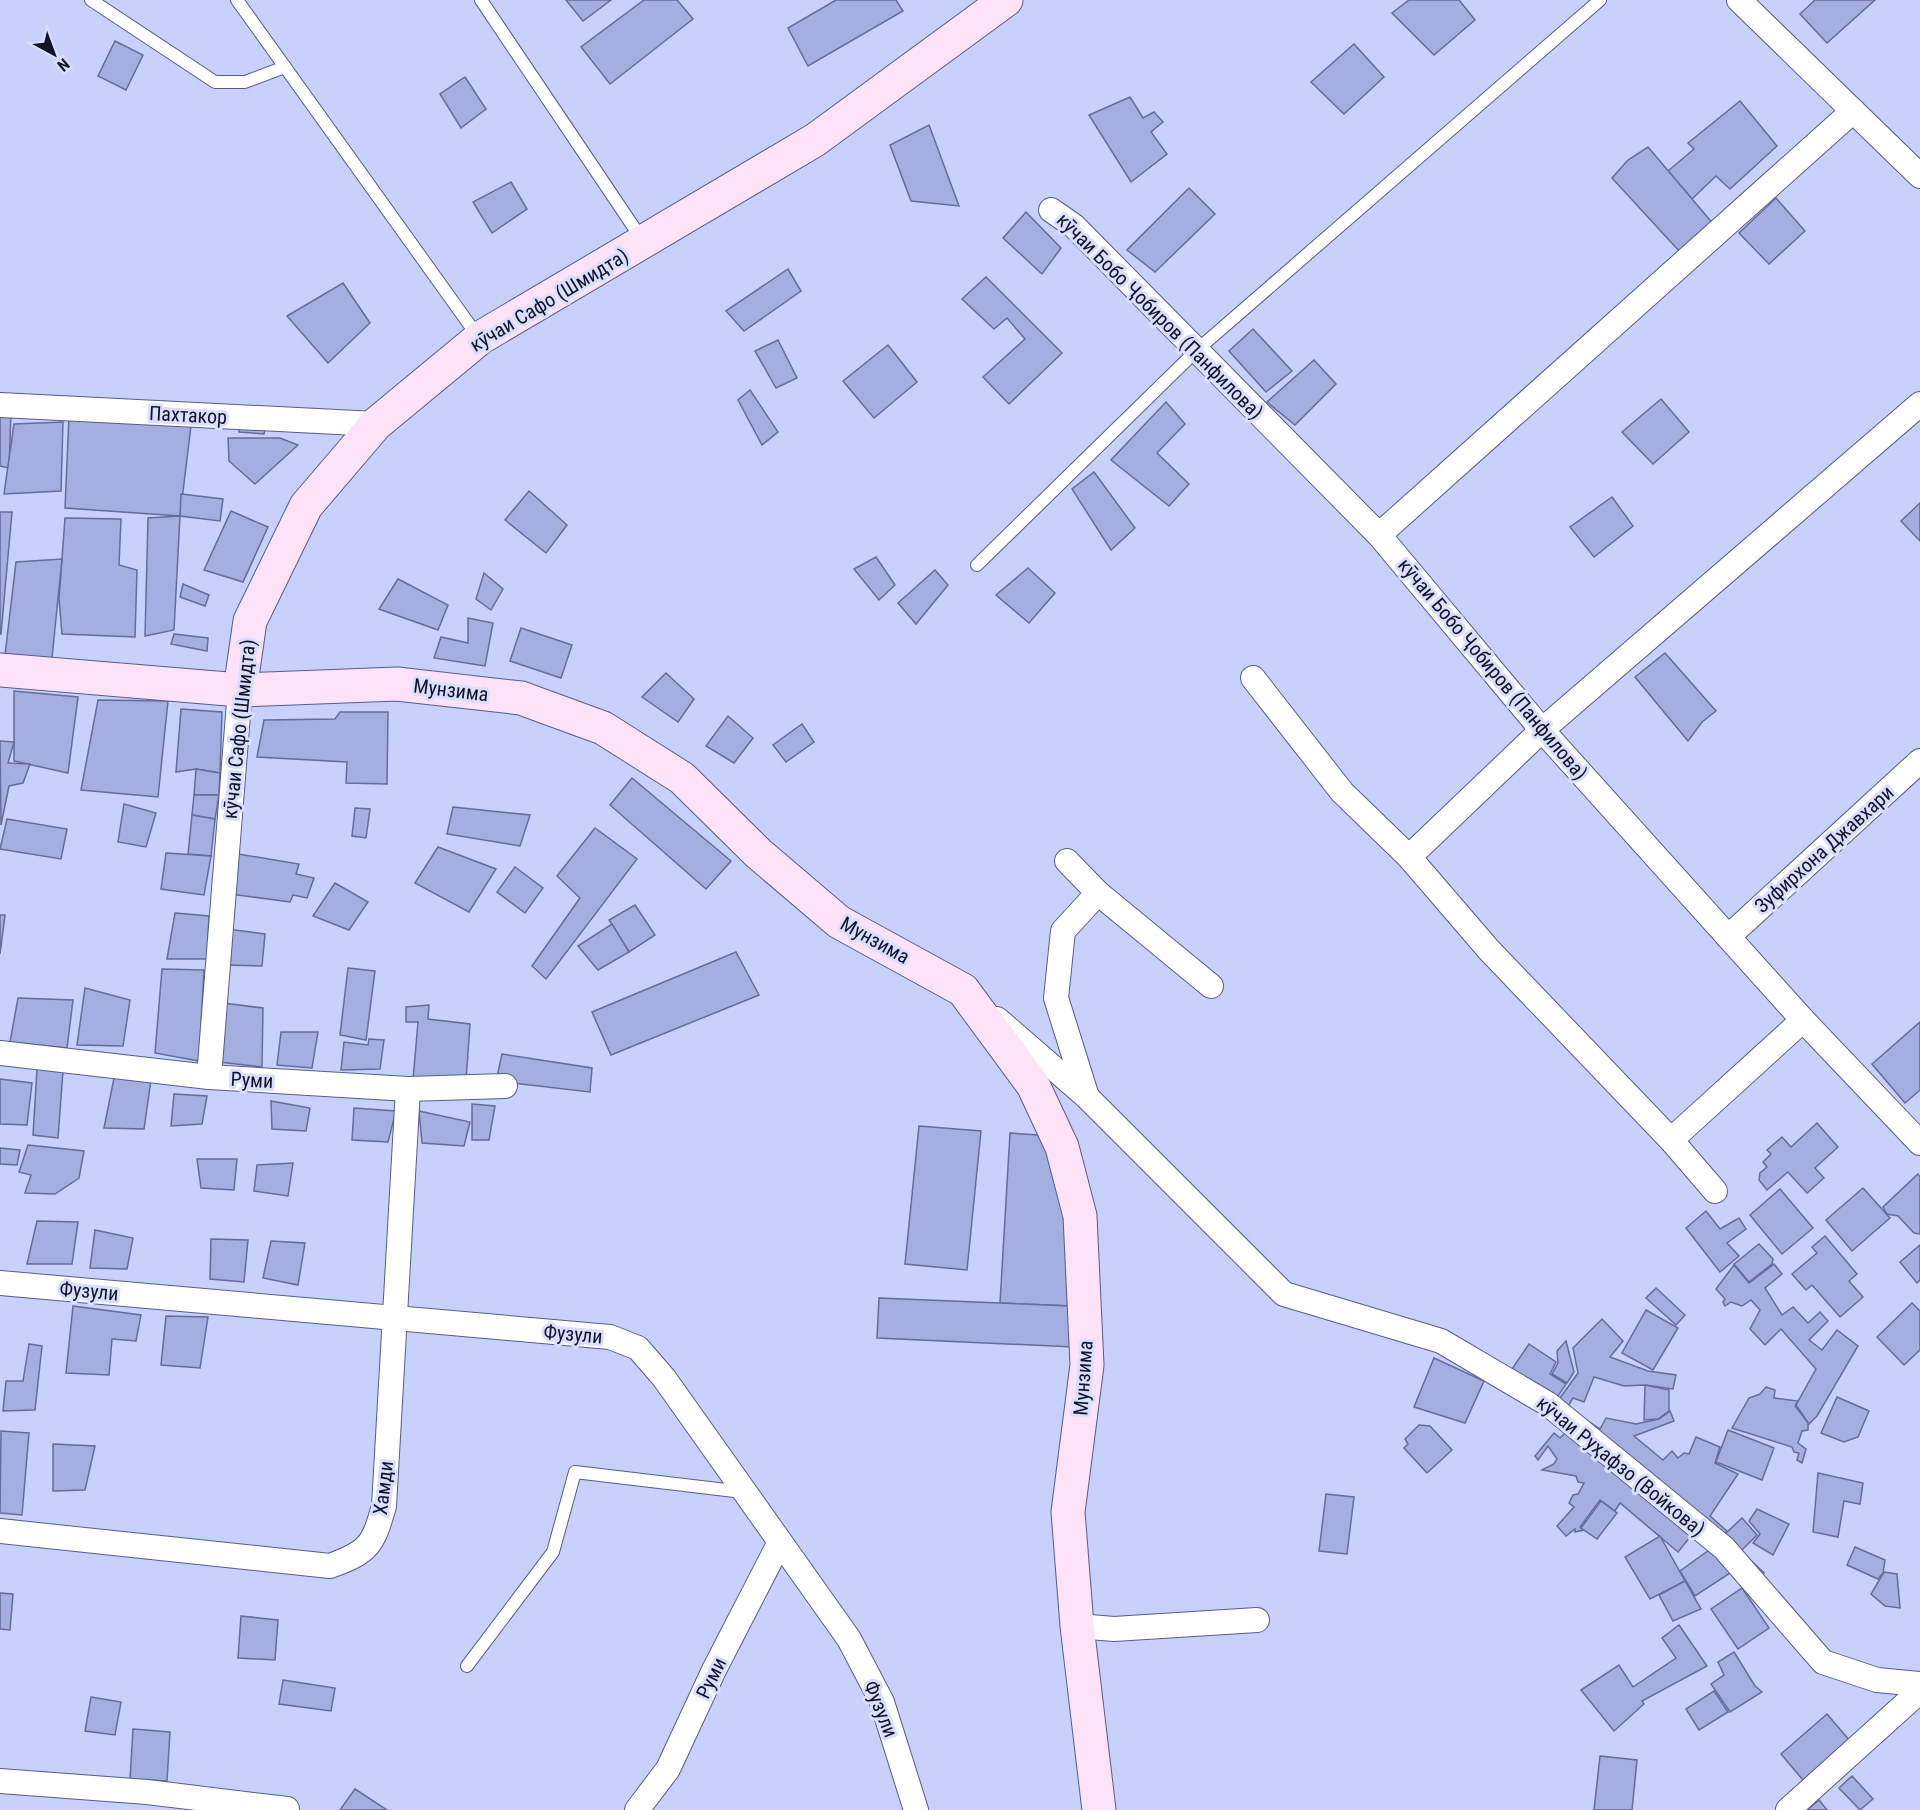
<svg xmlns="http://www.w3.org/2000/svg" width="1920" height="1810" viewBox="0 0 1920 1810" font-family="'Roboto Condensed',sans-serif">
	<style>
		.building { fill: #a4aee0; stroke: #646c9a; stroke-width: 1.5 }
		.lines { fill: none; stroke-linecap: round; stroke-linejoin: round }
		.lane-casing { stroke: #555d8a; stroke-width: 14 }
		.street-casing { stroke: #555d8a; stroke-width: 26 }
		.secondary-casing { stroke: #555d8a; stroke-width: 35 }
		.lane { stroke: #fff; stroke-width: 12 }
		.street { stroke: #fff; stroke-width: 24 }
		.secondary { stroke: #fee3f8; stroke-width: 33 }
		.labels { text-anchor: middle; stroke-width: 6; stroke-linejoin: round; paint-order: stroke }
		.street-label { font-size: 20px; fill: #111426; stroke: #d8dfff }
	</style>
	<rect width="100%" height="100%" fill="#c8d1fb"/>
	<g class="building">
		<polygon points="566,0 611,0 583,21"/>
		<polygon points="644,0 677,0 693,19 610,84 581,47"/>
		<polygon points="836,0 896,0 903,11 808,66 788,28"/>
		<polygon points="1409,0 1459,0 1475,20 1434,55 1392,13"/>
		<polygon points="1815,0 1875,0 1827,43 1800,14"/>
		<polygon points="115,41 143,55 126,90 98,76"/>
		<polygon points="1354,44 1384,77 1344,114 1311,82"/>
		<polygon points="465,77 486,109 461,128 440,94"/>
		<polygon points="1130,97 1143,118 1154,112 1163,122 1151,132 1167,154 1131,182 1089,115"/>
		<polygon points="1740,101 1777,146 1730,189 1716,176 1692,199 1668,171 1694,149 1688,143"/>
		<polygon points="929,125 959,206 911,201 890,145"/>
		<polygon points="1648,147 1714,225 1680,252 1612,178 1628,160"/>
		<polygon points="511,182 527,209 492,233 473,202"/>
		<polygon points="1189,188 1215,214 1155,272 1127,250"/>
		<polygon points="1776,198 1805,231 1769,264 1739,233"/>
		<polygon points="1026,212 1061,248 1042,274 1003,238"/>
		<polygon points="788,269 801,291 744,331 726,311"/>
		<polygon points="986,277 1062,353 1009,404 983,377 1025,339 1007,318 994,329 962,299"/>
		<polygon points="343,283 370,323 328,363 287,316"/>
		<polygon points="1253,329 1292,371 1266,392 1229,351"/>
		<polygon points="778,340 797,378 776,388 755,351"/>
		<polygon points="888,345 917,382 874,418 843,381"/>
		<polygon points="1314,360 1336,384 1295,425 1267,402"/>
		<polygon points="750,390 778,432 762,445 738,400"/>
		<polygon points="1661,399 1689,432 1653,464 1622,432"/>
		<polygon points="1166,402 1185,424 1157,453 1189,484 1169,506 1111,460"/>
		<polygon points="0,413 11,413 9,468 0,466"/>
		<polygon points="69,416 191,426 180,516 65,508"/>
		<polygon points="63,422 61,491 4,494 14,424"/>
		<polygon points="239,423 266,423 264,434 239,432"/>
		<polygon points="228,438 280,438 298,445 255,484 229,461"/>
		<polygon points="1094,472 1135,528 1111,550 1072,489"/>
		<polygon points="529,491 567,525 546,553 505,520"/>
		<polygon points="181,494 223,499 220,521 180,516"/>
		<polygon points="1612,497 1633,526 1594,557 1570,527"/>
		<polygon points="1920,503 1920,541 1901,521"/>
		<polygon points="231,511 268,527 243,582 204,570"/>
		<polygon points="0,512 12,512 1,634 0,634"/>
		<polygon points="180,516 174,630 145,636 148,518"/>
		<polygon points="65,518 121,519 119,565 137,570 135,637 62,634 59,599"/>
		<polygon points="876,557 895,585 879,600 854,569"/>
		<polygon points="62,559 52,658 5,655 16,562"/>
		<polygon points="1028,568 1055,593 1029,623 996,595"/>
		<polygon points="935,570 948,585 916,624 898,603"/>
		<polygon points="484,573 503,589 491,610 476,599"/>
		<polygon points="398,579 448,605 438,630 379,609"/>
		<polygon points="183,584 209,595 205,606 180,597"/>
		<polygon points="468,618 493,623 485,666 434,658 441,637 468,643"/>
		<polygon points="521,628 572,645 561,678 510,661"/>
		<polygon points="174,634 208,638 207,651 171,644"/>
		<polygon points="1665,653 1716,711 1702,722 1688,741 1635,677"/>
		<polygon points="666,673 694,699 678,722 642,697"/>
		<polygon points="14,691 78,697 68,773 14,761"/>
		<polygon points="98,700 168,701 158,797 81,790"/>
		<polygon points="181,709 222,712 220,773 196,769 176,772"/>
		<polygon points="340,712 388,712 387,784 346,783 347,762 257,757 264,720 335,719"/>
		<polygon points="728,716 753,738 734,763 706,746"/>
		<polygon points="802,724 814,742 786,762 773,745"/>
		<polygon points="0,741 14,742 8,763 30,764 23,783 9,786 1,825"/>
		<polygon points="196,769 220,773 219,795 194,795"/>
		<polygon points="632,778 731,861 706,889 610,805"/>
		<polygon points="194,795 219,795 215,819 192,815"/>
		<polygon points="124,804 156,813 146,847 118,842"/>
		<polygon points="453,807 530,815 520,846 447,834"/>
		<polygon points="355,808 370,809 366,838 352,836"/>
		<polygon points="192,815 215,819 211,856 188,854"/>
		<polygon points="7,819 67,829 61,859 0,849"/>
		<polygon points="595,828 637,859 546,979 532,966 580,898 557,876"/>
		<polygon points="438,847 496,869 469,912 415,883"/>
		<polygon points="166,853 211,856 204,895 161,889"/>
		<polygon points="232,853 299,864 296,874 314,878 307,898 293,895 290,902 231,894"/>
		<polygon points="515,867 543,888 525,913 497,892"/>
		<polygon points="335,883 368,902 349,930 313,916"/>
		<polygon points="635,905 655,935 629,952 609,920"/>
		<polygon points="175,913 209,916 207,959 167,959"/>
		<polygon points="0,915 5,915 0,954"/>
		<polygon points="612,924 629,952 598,970 578,946"/>
		<polygon points="227,929 265,934 262,966 222,965"/>
		<polygon points="736,952 759,995 611,1055 592,1012"/>
		<polygon points="348,968 375,971 366,1040 340,1035"/>
		<polygon points="162,969 204,970 199,1061 155,1053"/>
		<polygon points="85,988 130,1000 123,1046 77,1045"/>
		<polygon points="18,998 73,1000 67,1048 10,1042"/>
		<polygon points="223,1003 263,1008 262,1067 219,1062"/>
		<polygon points="429,1005 428,1019 470,1024 466,1081 413,1080 418,1022 406,1022 406,1007"/>
		<polygon points="1920,1022 1920,1090 1905,1103 1872,1064"/>
		<polygon points="281,1032 318,1032 312,1068 277,1065"/>
		<polygon points="369,1039 384,1040 380,1069 341,1070 344,1042 368,1045"/>
		<polygon points="502,1054 592,1068 590,1092 496,1081"/>
		<polygon points="37,1069 63,1071 58,1138 33,1135"/>
		<polygon points="114,1078 151,1080 144,1129 104,1128"/>
		<polygon points="0,1079 32,1083 27,1125 0,1124"/>
		<polygon points="174,1094 207,1096 202,1124 171,1126"/>
		<polygon points="271,1101 310,1108 306,1131 272,1129"/>
		<polygon points="472,1104 495,1106 489,1140 472,1140"/>
		<polygon points="354,1108 396,1111 388,1142 352,1140"/>
		<polygon points="419,1111 470,1122 464,1146 422,1143"/>
		<polygon points="1817,1123 1838,1147 1815,1168 1824,1178 1807,1193 1788,1172 1767,1190 1759,1180 1760,1173 1767,1167 1763,1162 1771,1154 1767,1150 1782,1137 1791,1147"/>
		<polygon points="919,1126 981,1131 967,1270 905,1264"/>
		<polygon points="1010,1133 1038,1135 1060,1174 1071,1306 1000,1303"/>
		<polygon points="28,1145 84,1151 79,1178 55,1194 25,1193 31,1175 19,1172"/>
		<polygon points="0,1148 20,1150 17,1165 0,1164"/>
		<polygon points="197,1159 237,1159 234,1190 201,1188"/>
		<polygon points="293,1163 288,1196 254,1191 257,1165"/>
		<polygon points="1918,1174 1920,1177 1920,1234 1914,1233 1898,1216 1887,1214 1883,1207"/>
		<polygon points="1863,1188 1890,1218 1852,1251 1826,1220"/>
		<polygon points="1780,1189 1813,1228 1782,1254 1750,1215"/>
		<polygon points="1706,1211 1720,1229 1739,1218 1746,1229 1727,1243 1739,1256 1720,1272 1686,1228"/>
		<polygon points="37,1221 78,1222 72,1264 27,1264"/>
		<polygon points="95,1230 133,1238 127,1269 90,1268"/>
		<polygon points="1825,1236 1857,1274 1849,1281 1863,1297 1840,1317 1812,1285 1806,1290 1792,1274 1817,1253 1812,1247"/>
		<polygon points="211,1239 248,1240 244,1282 210,1279"/>
		<polygon points="271,1241 305,1243 298,1285 263,1278"/>
		<polygon points="1759,1244 1773,1259 1772,1264 1749,1282 1734,1264"/>
		<polygon points="1920,1245 1920,1280 1917,1283 1900,1262"/>
		<polygon points="1774,1264 1782,1274 1765,1288 1782,1315 1793,1307 1808,1323 1820,1312 1828,1321 1809,1340 1822,1350 1837,1330 1858,1346 1817,1416 1809,1424 1796,1405 1816,1369 1781,1329 1765,1345 1750,1329 1760,1310 1751,1300 1742,1306 1731,1302 1725,1306 1723,1302 1725,1299 1716,1289 1734,1265 1749,1283"/>
		<polygon points="1656,1288 1685,1315 1676,1325 1646,1298"/>
		<polygon points="879,1298 1071,1306 1074,1347 877,1338"/>
		<polygon points="1912,1303 1920,1311 1920,1350 1904,1365 1877,1337"/>
		<polygon points="73,1306 141,1315 136,1341 112,1339 109,1375 66,1373"/>
		<polygon points="1646,1310 1678,1328 1653,1370 1622,1353"/>
		<polygon points="166,1316 208,1317 200,1368 161,1365"/>
		<polygon points="1602,1319 1623,1341 1610,1357 1648,1371 1676,1375 1673,1389 1645,1385 1624,1386 1594,1377 1584,1402 1573,1398 1567,1408 1600,1429 1606,1418 1636,1424 1659,1419 1670,1411 1674,1421 1634,1436 1663,1460 1672,1451 1678,1458 1684,1453 1689,1454 1696,1437 1720,1447 1715,1463 1738,1474 1710,1516 1727,1531 1724,1534 1741,1551 1764,1573 1759,1582 1555,1405 1578,1373 1573,1348"/>
		<polygon points="1566,1341 1574,1372 1567,1383 1552,1374 1558,1363 1557,1351"/>
		<polygon points="29,1344 42,1346 35,1410 3,1411 6,1381 23,1381"/>
		<polygon points="1529,1344 1556,1362 1550,1374 1566,1384 1554,1402 1510,1372"/>
		<polygon points="1434,1358 1484,1381 1465,1423 1414,1407"/>
		<polygon points="1645,1385 1669,1390 1669,1411 1658,1419 1644,1420"/>
		<polygon points="1766,1387 1775,1390 1774,1398 1798,1401 1795,1406 1808,1423 1808,1430 1802,1431 1798,1443 1806,1449 1802,1463 1797,1460 1799,1453 1794,1452 1792,1447 1732,1428 1749,1398 1760,1394"/>
		<polygon points="1837,1397 1869,1411 1858,1437 1844,1442 1821,1433"/>
		<polygon points="1419,1425 1430,1426 1452,1450 1427,1473 1404,1448 1408,1444 1405,1439"/>
		<polygon points="1568,1430 1695,1531 1678,1552 1620,1503 1615,1511 1600,1500 1580,1527 1584,1530 1575,1532 1575,1529 1566,1536 1557,1526 1574,1507 1569,1503 1573,1495 1578,1494 1584,1483 1578,1482 1576,1476 1542,1470 1554,1464 1557,1459 1548,1446 1538,1460 1535,1456 1554,1433 1560,1438"/>
		<polygon points="1728,1430 1774,1448 1762,1480 1716,1462"/>
		<polygon points="1,1431 29,1433 22,1515 0,1513"/>
		<polygon points="53,1444 95,1446 85,1490 53,1491"/>
		<polygon points="1818,1473 1863,1483 1860,1504 1844,1501 1838,1537 1813,1532"/>
		<polygon points="1326,1494 1354,1497 1347,1554 1319,1551"/>
		<polygon points="1601,1501 1617,1513 1597,1539 1581,1528"/>
		<polygon points="1757,1509 1789,1524 1773,1555 1753,1543 1760,1534 1749,1521"/>
		<polygon points="1742,1518 1757,1535 1741,1551 1725,1534"/>
		<polygon points="1660,1536 1685,1581 1650,1599 1625,1557"/>
		<polygon points="1855,1547 1885,1560 1883,1573 1878,1579 1847,1565"/>
		<polygon points="1712,1548 1730,1573 1695,1596 1680,1571"/>
		<polygon points="1884,1572 1897,1574 1900,1608 1885,1606 1871,1594"/>
		<polygon points="1685,1581 1701,1609 1673,1621 1659,1595"/>
		<polygon points="1742,1588 1769,1628 1738,1649 1711,1609"/>
		<polygon points="0,1593 13,1594 10,1630 0,1629"/>
		<polygon points="241,1616 278,1620 275,1660 238,1658"/>
		<polygon points="1679,1625 1707,1666 1642,1701 1644,1704 1614,1731 1581,1690 1619,1665 1633,1687 1676,1658 1662,1638"/>
		<polygon points="1734,1652 1755,1686 1762,1692 1730,1712 1711,1684 1724,1675 1718,1662"/>
		<polygon points="283,1680 335,1688 331,1711 279,1704"/>
		<polygon points="1714,1691 1728,1712 1699,1730 1686,1709"/>
		<polygon points="91,1697 121,1702 115,1735 85,1731"/>
		<polygon points="1827,1714 1850,1741 1803,1780 1781,1754"/>
		<polygon points="133,1729 170,1732 167,1781 130,1779"/>
		<polygon points="1600,1756 1637,1760 1632,1810 1594,1810"/>
		<polygon points="1852,1776 1873,1799 1860,1810 1839,1788"/>
		<polygon points="355,1789 387,1810 340,1810"/>
		<polygon points="1819,1800 1827,1810 1807,1810"/>
	</g>
	<g class="lines">
		<defs>
			<g id="lane">
				<polyline points="91,0 215,82 245,82 285,67"/>
				<polyline points="237,0 479,338"/>
				<polyline points="481,0 643,241"/>
				<polyline points="977,565 1197,350 1600,0"/>
				<polyline points="467,1666 553,1552 575,1472 743,1492"/>
			</g>
			<g id="street">
				<polyline points="1739,0 1920,176"/>
				<polyline points="1051,210 1074,226 1379,535 1542,730 1803,1020 1920,1143"/>
				<polyline points="0,405 376,424"/>
				<polyline points="1379,535 1853,111"/>
				<polyline points="1253,678 1342,792 1409,857 1489,950 1671,1140 1715,1191"/>
				<polyline points="1409,857 1542,730 1920,404"/>
				<polyline points="1067,861 1098,893 1211,986"/>
				<polyline points="1728,937 1920,761"/>
				<polyline points="997,1019 1087,1097 1284,1294 1441,1341 1548,1404 1724,1548 1823,1662 1877,1680 1920,1684"/>
				<polyline points="0,1053 209,1077 408,1089 505,1086"/>
				<polyline points="209,1077 240,690"/>
				<polyline points="1087,1097 1056,998 1063,931 1098,893"/>
				<polyline points="1671,1140 1803,1020"/>
				<polyline points="0,1283 610,1337 638,1348 664,1378 849,1639 882,1702 916,1810"/>
				<path d="M 0,1531 L 330,1566 C 369,1552 373,1545 384,1506 L 408,1089"/>
				<polyline points="1077,1626 1114,1629 1257,1620"/>
				<polyline points="0,1781 147,1792 287,1809"/>
				<polyline points="637,1810 668,1769 714,1670 780,1542"/>
				<polyline points="1788,1810 1920,1691"/>
			</g>
			<g id="secondary">
				<polyline points="0,670 240,690 397,684 521,698 603,728 682,778 758,853 839,922 963,990 1033,1085 1062,1147 1080,1216 1087,1365 1068,1512 1077,1626 1099,1810"/>
				<polyline points="240,690 250,621 306,506 376,424 480,338 815,140 1006,0"/>
			</g>
		</defs>
		<use href="#lane" class="lane-casing"/>
		<use href="#street" class="street-casing"/>
		<use href="#secondary" class="secondary-casing"/>
		<use href="#lane" class="lane"/>
		<use href="#street" class="street"/>
		<use href="#secondary" class="secondary"/>
	</g>
	<g class="labels">
		<g class="street-label">
			<text transform="translate(549 300) rotate(-31)" y="7">кӯчаи Сафо (Шмидта)</text>
			<text transform="translate(1160 316) rotate(45)" y="7">кӯчаи Бобо Ҷобиров (Панфилова)</text>
			<text transform="translate(188 415) rotate(3)" y="7">Пахтакор</text>
			<text transform="translate(1493 669) rotate(50)" y="7">кӯчаи Бобо Ҷобиров (Панфилова)</text>
			<text transform="translate(451 690) rotate(7)" y="7">Мунзима</text>
			<text transform="translate(239 729) rotate(-84)" y="7">кӯчаи Сафо (Шмидта)</text>
			<text transform="translate(1824 849) rotate(-42)" y="7">Зуфирхона Джавхари</text>
			<text transform="translate(875 940) rotate(29)" y="7">Мунзима</text>
			<text transform="translate(252 1080) rotate(3)" y="7">Руми</text>
			<text transform="translate(89 1291) rotate(5)" y="7">Фузули</text>
			<text transform="translate(573 1334) rotate(5)" y="7">Фузули</text>
			<text transform="translate(1083 1378) rotate(-86)" y="7">Мунзима</text>
			<text transform="translate(1621 1466) rotate(39)" y="7">кӯчаи Руҳафзо (Войкова)</text>
			<text transform="translate(383 1488) rotate(-83)" y="7">Хамди</text>
			<text transform="translate(711 1678) rotate(-64)" y="7">Руми</text>
			<text transform="translate(881 1709) rotate(68)" y="7">Фузули</text>
		</g>
	</g>
	<g transform="translate(54 54) rotate(139)" stroke="#d8dfff" stroke-width="4.5" paint-order="stroke">
	<path d="M0-4.5L10 22L0 15L-10 22Z" fill="#111426"/>
	<text y="-9" font-size="16" font-weight="bold" text-anchor="middle" fill="#111426">N</text>
	</g>
</svg>
